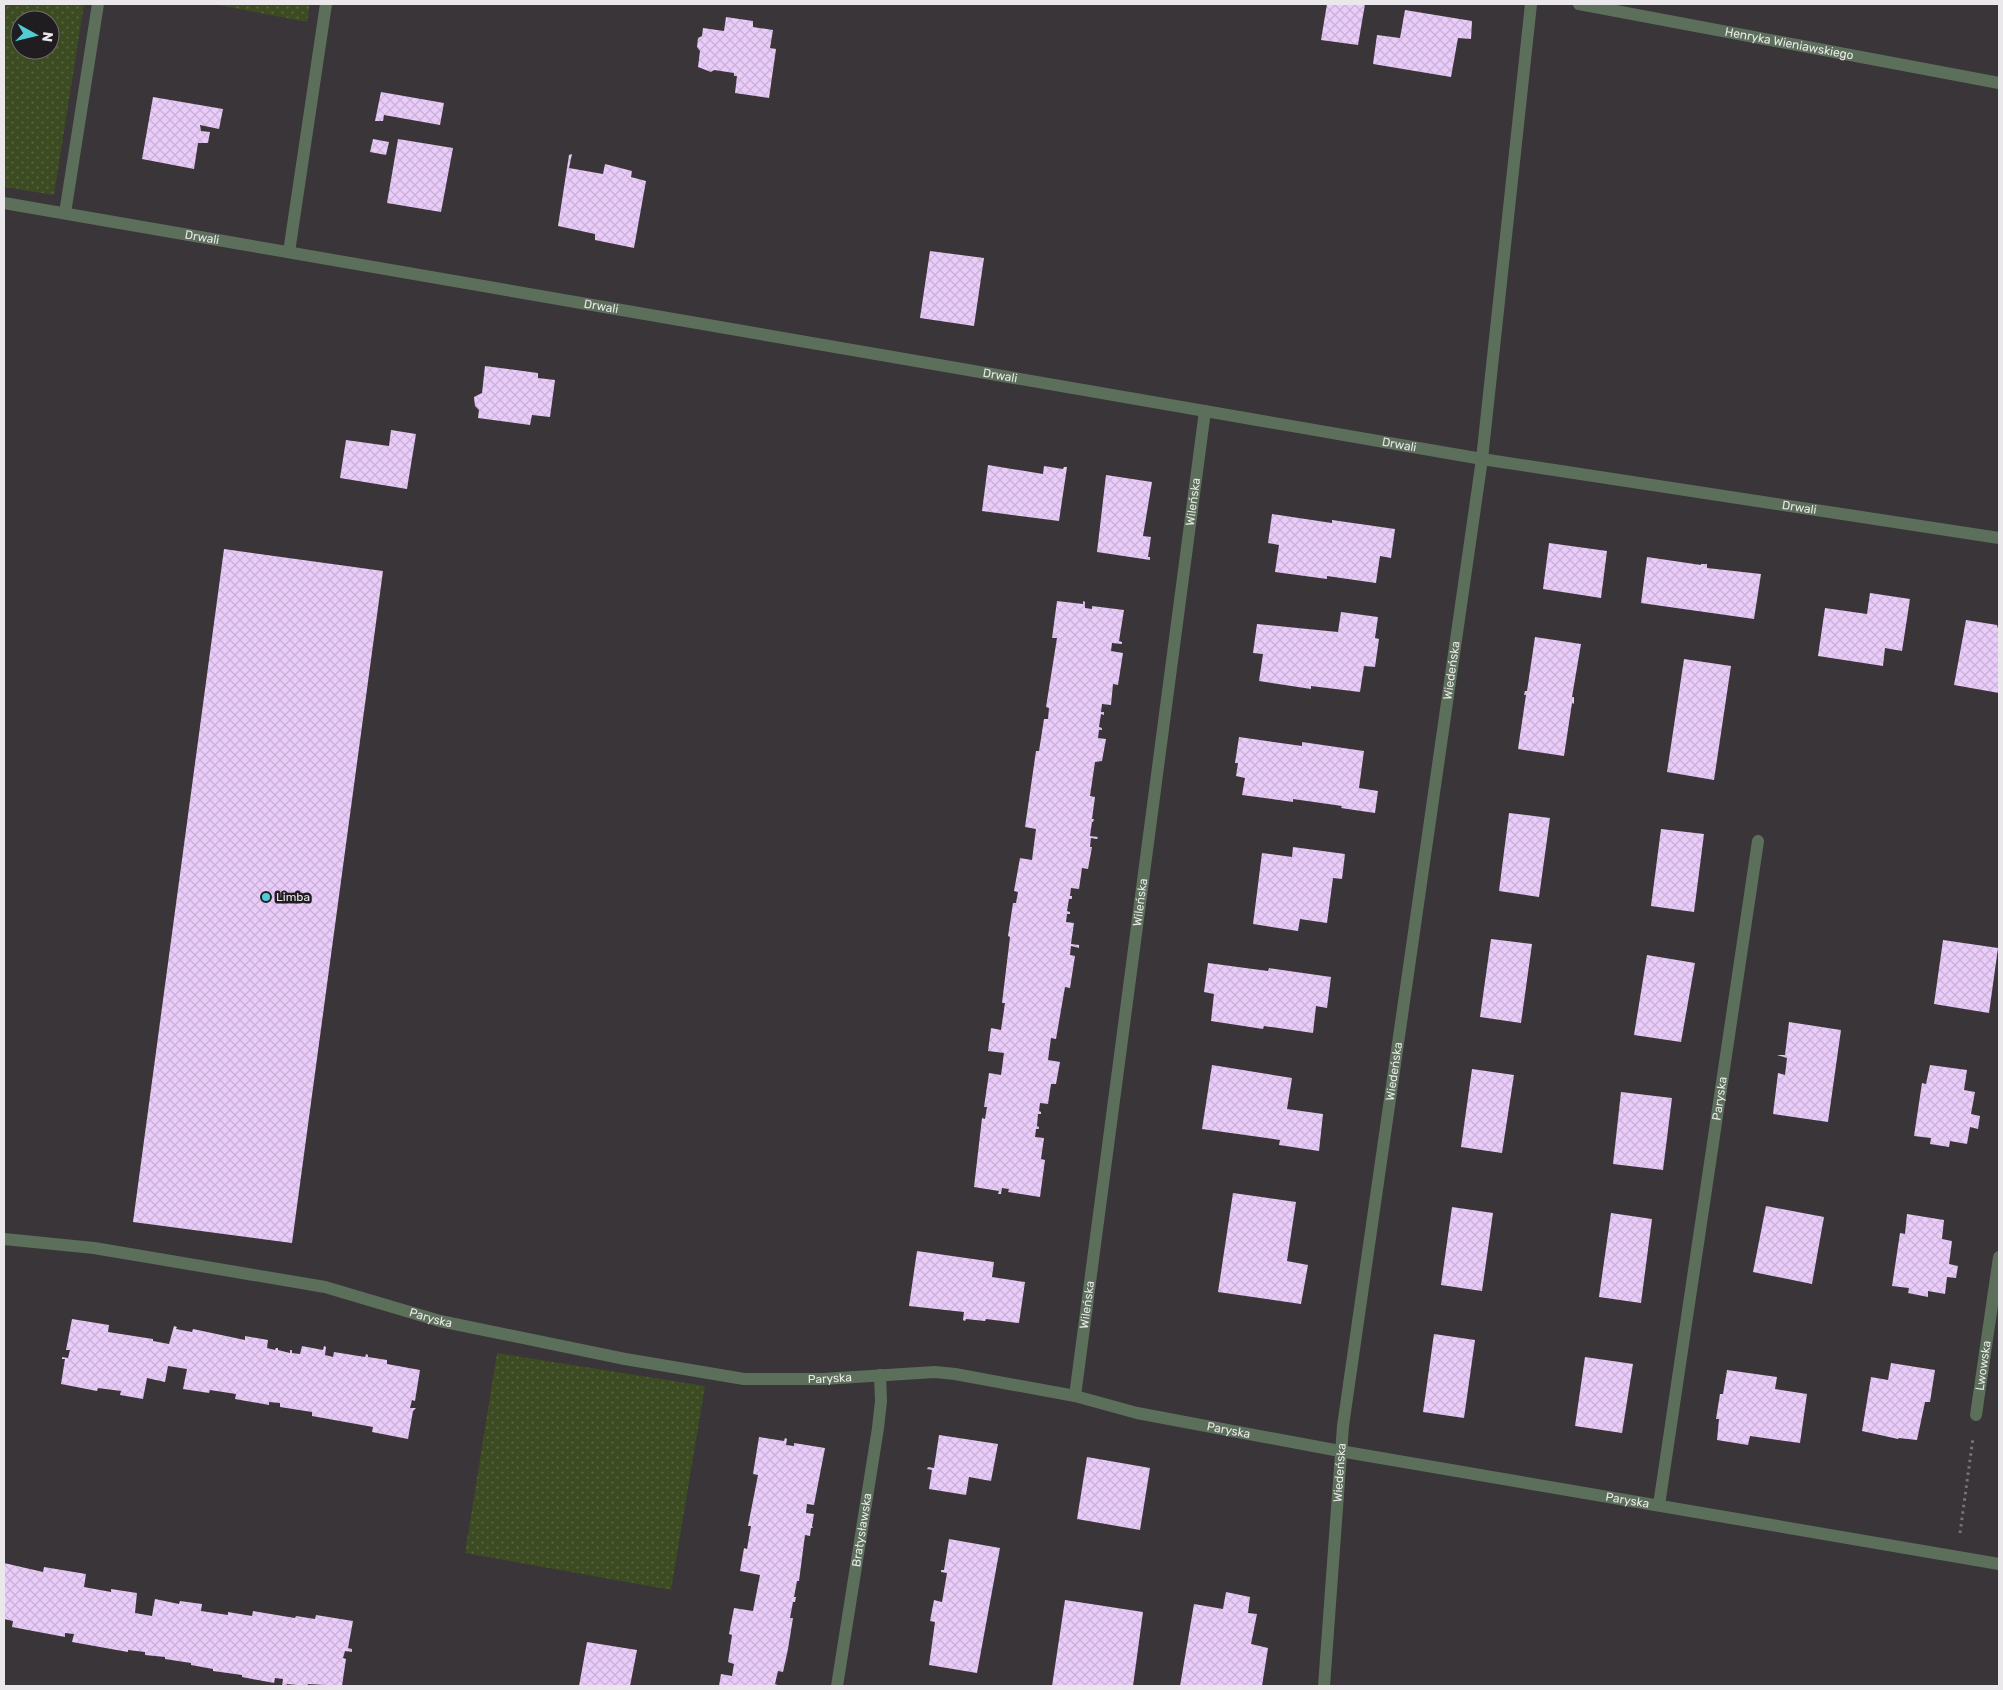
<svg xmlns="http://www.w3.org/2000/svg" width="2003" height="1690" viewBox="0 0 2003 1690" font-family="Rubik,sans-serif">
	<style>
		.grass { fill: url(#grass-dots); fill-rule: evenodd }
		.building { fill: url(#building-cross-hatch) }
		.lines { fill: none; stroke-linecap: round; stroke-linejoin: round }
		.path { stroke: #777377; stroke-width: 3; stroke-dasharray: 2.5 4; stroke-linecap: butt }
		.service { stroke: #5c6f5b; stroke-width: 12 }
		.minor { stroke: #5c6f5b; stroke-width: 12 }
		.tertiary { stroke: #5c6f5b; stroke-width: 12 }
		.poi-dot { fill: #51ccd4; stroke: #1f1d1f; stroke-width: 2 }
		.labels { text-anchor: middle; stroke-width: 5; stroke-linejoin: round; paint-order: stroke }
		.street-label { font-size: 12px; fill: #ebe8eb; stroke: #1f1d1f }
		.poi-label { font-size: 12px; fill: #ebe8eb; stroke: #1f1d1f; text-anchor: start }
	</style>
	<defs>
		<pattern id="grass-dots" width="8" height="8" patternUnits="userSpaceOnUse" patternTransform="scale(1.25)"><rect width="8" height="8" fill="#3c4b21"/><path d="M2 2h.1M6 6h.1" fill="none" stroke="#586541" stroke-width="1.8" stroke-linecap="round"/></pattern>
		<pattern id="building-cross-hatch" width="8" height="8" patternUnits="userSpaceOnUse" patternTransform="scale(1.25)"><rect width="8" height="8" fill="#eaccfa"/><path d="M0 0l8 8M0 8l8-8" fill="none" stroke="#c9b1d6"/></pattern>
	</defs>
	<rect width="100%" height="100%" fill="#393539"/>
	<g class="grass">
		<path d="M 4,4 L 84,4 L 54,195 L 4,187 ZM 20,20 L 50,20 L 50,50 L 20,50 Z"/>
		<polygon points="213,4 310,4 307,22"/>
		<polygon points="497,1353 705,1386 671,1590 465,1553"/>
	</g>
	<g class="building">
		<polygon points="1327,4 1365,4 1358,45 1321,40"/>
		<polygon points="1405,10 1472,21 1471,39 1458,38 1451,77 1373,64 1377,35 1400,38"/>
		<polygon points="726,17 753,21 753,27 773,30 770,48 776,49 769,98 735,93 737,76 734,76 734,73 714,70 711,72 698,67 700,51 697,47 698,38 702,36 703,28 724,31"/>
		<polygon points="381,92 444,103 440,125 384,115 383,121 375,121"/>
		<polygon points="153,97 223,109 219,129 200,125 201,131 210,132 208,143 198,143 194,169 142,159"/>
		<polygon points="373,139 389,142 386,155 370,152"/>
		<polygon points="398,139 453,148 441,212 387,203"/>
		<polygon points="572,154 569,168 603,174 605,164 632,171 631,177 646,181 634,248 595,240 595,234 558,226 569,155"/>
		<polygon points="930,251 984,258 974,326 920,318"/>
		<polygon points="485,366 538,373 538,378 555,380 550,417 532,415 530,425 478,418 479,410 475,406 474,397 482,393"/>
		<polygon points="391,430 416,434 407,489 340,478 346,440 389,446"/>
		<polygon points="988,465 1043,474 1044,466 1063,469 1064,467 1067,467 1059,521 982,511"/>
		<polygon points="1106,475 1152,482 1143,536 1151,537 1148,557 1150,557 1150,560 1097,552"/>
		<polygon points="1272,514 1332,523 1332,520 1395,529 1391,558 1380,556 1376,583 1327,576 1327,579 1275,572 1279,545 1268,543"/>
		<polygon points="1549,543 1607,551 1601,598 1543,589"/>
		<polygon points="224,549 383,571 292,1243 133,1222"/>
		<polygon points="1647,557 1701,565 1701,564 1707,564 1707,568 1761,574 1754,619 1641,603"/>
		<polygon points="1870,593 1910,599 1902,651 1885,648 1883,666 1818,656 1825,608 1867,614"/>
		<polygon points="1057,601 1083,604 1083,601 1085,602 1085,608 1092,609 1092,606 1124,610 1119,641 1122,642 1122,644 1112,643 1111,651 1123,653 1118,685 1113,684 1111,705 1102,704 1101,712 1104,712 1104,715 1101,714 1099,727 1102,728 1102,730 1099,730 1098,738 1106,739 1102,761 1095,762 1090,796 1095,797 1092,819 1094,819 1093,822 1092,822 1090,836 1098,837 1097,839 1091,838 1090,847 1092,847 1088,869 1082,868 1079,889 1071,888 1070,896 1072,896 1072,899 1069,899 1067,911 1070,912 1070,914 1067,914 1066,922 1074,923 1071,944 1079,945 1079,948 1071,946 1070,955 1075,956 1070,988 1065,987 1056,1039 1051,1038 1048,1060 1060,1062 1056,1084 1051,1084 1048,1104 1040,1103 1039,1111 1041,1112 1041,1114 1038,1114 1037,1126 1039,1127 1039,1129 1036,1129 1035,1137 1044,1138 1041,1159 1045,1160 1040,1197 1008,1192 1009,1189 1002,1188 1001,1194 998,1194 999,1191 974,1187 982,1118 985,1119 987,1107 984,1107 989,1073 1001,1075 1004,1053 988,1051 991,1028 1001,1030 1005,1003 1002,1003 1010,937 1008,936 1013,903 1016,903 1018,892 1014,891 1020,858 1032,860 1036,829 1025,827 1036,751 1039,751 1044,719 1048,719 1049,708 1046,707 1057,638 1052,638"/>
		<polygon points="1341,612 1378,617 1375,638 1379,639 1375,667 1364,666 1360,692 1311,686 1311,689 1259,681 1263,654 1253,653 1257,624 1338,632"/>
		<polygon points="1966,620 1997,625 1999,632 1999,693 1954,685"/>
		<polygon points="1535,637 1581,644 1572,697 1574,697 1574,704 1572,703 1564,756 1518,749 1526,695 1524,695 1525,691 1527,691"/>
		<polygon points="1684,659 1731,666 1714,780 1667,772"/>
		<polygon points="1239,737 1302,746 1302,742 1364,751 1359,788 1378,791 1375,813 1341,808 1342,806 1293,799 1293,802 1242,795 1245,778 1236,776 1238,763 1235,763"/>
		<polygon points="1509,813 1550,818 1539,897 1499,891"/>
		<polygon points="1661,829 1704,834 1694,912 1651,906"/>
		<polygon points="1293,847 1345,854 1342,879 1333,878 1327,923 1300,919 1298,931 1253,924 1262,853 1292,857"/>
		<polygon points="1491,939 1532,944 1521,1023 1480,1017"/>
		<polygon points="1943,940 1998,948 1989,1013 1934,1004"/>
		<polygon points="1647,955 1695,963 1681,1042 1634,1035"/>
		<polygon points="1208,963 1268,971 1269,968 1331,977 1327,1008 1316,1006 1313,1033 1264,1026 1263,1029 1211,1021 1214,994 1204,992"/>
		<polygon points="1789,1022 1841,1030 1828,1122 1773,1114 1778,1073 1785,1075 1787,1058 1777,1055 1785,1055"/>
		<polygon points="1212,1065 1292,1078 1287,1109 1323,1114 1319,1151 1279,1145 1280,1140 1202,1129"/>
		<polygon points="1930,1065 1967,1070 1964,1090 1975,1092 1971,1114 1980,1116 1978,1129 1970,1127 1967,1144 1950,1141 1949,1147 1930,1144 1931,1138 1914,1136 1922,1083 1926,1084"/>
		<polygon points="1472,1069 1514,1075 1502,1153 1461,1147"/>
		<polygon points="1621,1092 1672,1098 1663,1170 1613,1164"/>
		<polygon points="1233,1193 1296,1202 1287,1261 1308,1265 1301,1304 1218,1292"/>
		<polygon points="1766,1206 1824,1217 1812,1284 1753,1272"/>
		<polygon points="1452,1207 1493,1213 1482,1291 1441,1285"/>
		<polygon points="1611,1213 1652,1219 1641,1303 1599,1297"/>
		<polygon points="1907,1214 1944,1220 1942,1239 1952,1241 1949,1264 1958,1266 1956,1278 1947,1277 1945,1294 1928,1291 1928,1297 1908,1293 1909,1288 1892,1286 1900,1233 1905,1234"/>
		<polygon points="917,1251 994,1262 992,1277 1025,1282 1019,1323 986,1319 985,1321 966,1319 965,1321 963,1320 964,1312 909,1306"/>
		<polygon points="72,1319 109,1325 108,1332 153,1339 153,1341 169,1344 174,1326 177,1327 176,1329 192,1332 193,1329 245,1340 245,1336 268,1340 267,1348 275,1350 276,1348 278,1348 278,1350 290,1353 290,1350 292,1350 292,1353 300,1354 302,1346 323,1350 324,1346 326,1347 325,1355 333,1357 334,1352 365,1357 366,1354 368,1355 368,1357 387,1360 387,1364 420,1370 415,1401 412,1400 410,1408 416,1408 413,1411 408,1439 372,1432 373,1427 312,1416 312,1412 280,1407 280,1403 269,1402 269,1405 235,1399 236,1394 210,1390 209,1393 183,1389 187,1369 168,1366 165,1382 147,1378 143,1399 120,1395 121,1391 98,1388 97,1391 61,1384 65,1359 62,1359 62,1357 68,1358 70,1350 66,1350"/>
		<polygon points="1434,1334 1475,1340 1464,1418 1423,1412"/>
		<polygon points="1585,1357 1633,1364 1622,1433 1575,1426"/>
		<polygon points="1891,1363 1935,1370 1930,1402 1925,1402 1917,1440 1899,1438 1898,1439 1862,1431 1871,1377 1888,1380"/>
		<polygon points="1727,1370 1777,1377 1775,1389 1807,1394 1800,1443 1750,1436 1748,1445 1717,1440 1719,1419 1716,1419 1720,1394 1723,1394"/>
		<polygon points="939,1435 998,1444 991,1481 969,1477 966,1495 929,1489 932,1470 927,1469 928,1467 934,1468"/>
		<polygon points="759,1437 784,1441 785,1438 787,1439 786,1445 794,1446 794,1443 825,1448 814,1505 807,1504 806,1513 814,1514 812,1526 813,1528 811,1528 810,1536 805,1535 799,1581 797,1581 794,1597 796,1597 795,1602 793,1602 790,1618 793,1618 788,1649 783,1672 778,1671 775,1684 780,1686 719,1686 721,1674 732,1676 734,1664 728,1662 732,1635 729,1634 734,1608 753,1611 760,1575 740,1571 744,1548 747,1549 751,1526 748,1526 758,1475 753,1474"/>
		<polygon points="1087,1457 1150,1468 1140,1530 1077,1519"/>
		<polygon points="949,1539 1000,1548 977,1673 929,1665 935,1622 930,1621 934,1600 942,1602 947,1573 941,1572 941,1570 944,1570"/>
		<polygon points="4,1563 43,1572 44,1567 86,1574 84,1587 111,1592 111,1589 137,1593 135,1613 152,1616 155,1599 179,1604 180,1601 202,1604 201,1611 228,1615 228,1612 252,1616 253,1611 295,1618 296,1616 315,1619 316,1615 353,1621 348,1648 352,1649 352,1652 345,1651 343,1658 346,1659 342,1686 308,1684 307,1686 287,1684 286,1686 282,1686 283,1679 275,1678 274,1683 242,1677 242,1675 213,1671 213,1669 191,1665 191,1663 165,1659 165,1657 145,1655 145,1652 128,1650 128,1652 72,1642 74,1634 65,1633 65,1637 12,1627 13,1621 4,1619"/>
		<polygon points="1226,1592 1250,1597 1248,1613 1257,1614 1251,1644 1268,1648 1262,1686 1180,1686 1194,1604 1223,1609"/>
		<polygon points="1065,1600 1143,1612 1133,1686 1052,1686"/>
		<polygon points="587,1642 637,1650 630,1686 579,1686"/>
	</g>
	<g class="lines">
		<polyline class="path" points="1960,1533 1973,1438"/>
		<g class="service">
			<polyline points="289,252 326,4"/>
			<path id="s1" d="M 1659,1505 L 1758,841"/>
		</g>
		<g class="minor">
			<path id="s2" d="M 1579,4 L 1999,83"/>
			<path id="s3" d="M 4,203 L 1482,459 L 1999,538"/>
			<polyline points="65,213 98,4"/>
			<path id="s4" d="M 4,1239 L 94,1248 L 325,1287 L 440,1321 L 625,1359 L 744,1379 L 823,1379 L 935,1372 L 955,1374 L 1075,1396 L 1137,1413 L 1340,1451 L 1999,1564"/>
			<path id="s5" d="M 1075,1396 L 1205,411"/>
			<path id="s6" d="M 1976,1415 L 1999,1257"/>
			<path id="s7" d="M 837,1686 L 878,1428 L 881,1401 L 880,1375"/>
		</g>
		<path class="tertiary" id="s8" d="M 1324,1686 L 1343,1426 L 1482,459 L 1531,4"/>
	</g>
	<circle class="poi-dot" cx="266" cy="897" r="5"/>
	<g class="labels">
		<g class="street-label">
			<text dy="4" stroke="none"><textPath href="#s2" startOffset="214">Henryka Wieniawskiego</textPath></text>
			<text dy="4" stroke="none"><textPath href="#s3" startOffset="201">Drwali</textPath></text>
			<text dy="4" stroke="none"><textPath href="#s3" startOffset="606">Drwali</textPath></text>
			<text dy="4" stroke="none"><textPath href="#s3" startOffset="1011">Drwali</textPath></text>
			<text dy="4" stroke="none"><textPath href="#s3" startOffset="1416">Drwali</textPath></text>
			<text dy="4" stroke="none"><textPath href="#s5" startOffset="902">Wileńska</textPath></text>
			<text dy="4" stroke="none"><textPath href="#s3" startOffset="1821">Drwali</textPath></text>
			<text dy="4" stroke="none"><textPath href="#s8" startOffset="1024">Wiedeńska</textPath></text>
			<text dy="4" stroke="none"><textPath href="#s5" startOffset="498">Wileńska</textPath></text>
			<text dy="4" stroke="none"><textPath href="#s8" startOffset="619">Wiedeńska</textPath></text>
			<text dy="4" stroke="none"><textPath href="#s1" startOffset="411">Paryska</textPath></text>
			<text dy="4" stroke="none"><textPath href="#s5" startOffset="92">Wileńska</textPath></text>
			<text dy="4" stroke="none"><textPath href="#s4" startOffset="435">Paryska</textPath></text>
			<text dy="4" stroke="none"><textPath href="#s6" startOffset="50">Lwowska</textPath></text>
			<text dy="4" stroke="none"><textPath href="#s4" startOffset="840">Paryska</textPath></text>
			<text dy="4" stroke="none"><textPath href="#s4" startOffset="1245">Paryska</textPath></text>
			<text dy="4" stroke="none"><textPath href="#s8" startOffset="214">Wiedeńska</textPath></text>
			<text dy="4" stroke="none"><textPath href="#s4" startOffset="1650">Paryska</textPath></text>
			<text dy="4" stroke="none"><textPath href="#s7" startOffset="158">Bratysławska</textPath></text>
		</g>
		<g class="poi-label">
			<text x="276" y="901">Limba</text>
		</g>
	</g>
	<rect width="2003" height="1690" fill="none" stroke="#ebe8eb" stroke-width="10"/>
	<g transform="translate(35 35) rotate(98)"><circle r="24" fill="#1f1d1f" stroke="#716e71"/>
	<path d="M0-4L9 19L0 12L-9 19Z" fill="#51ccd4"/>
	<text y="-8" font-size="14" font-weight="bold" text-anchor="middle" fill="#ebe8eb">N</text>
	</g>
</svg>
